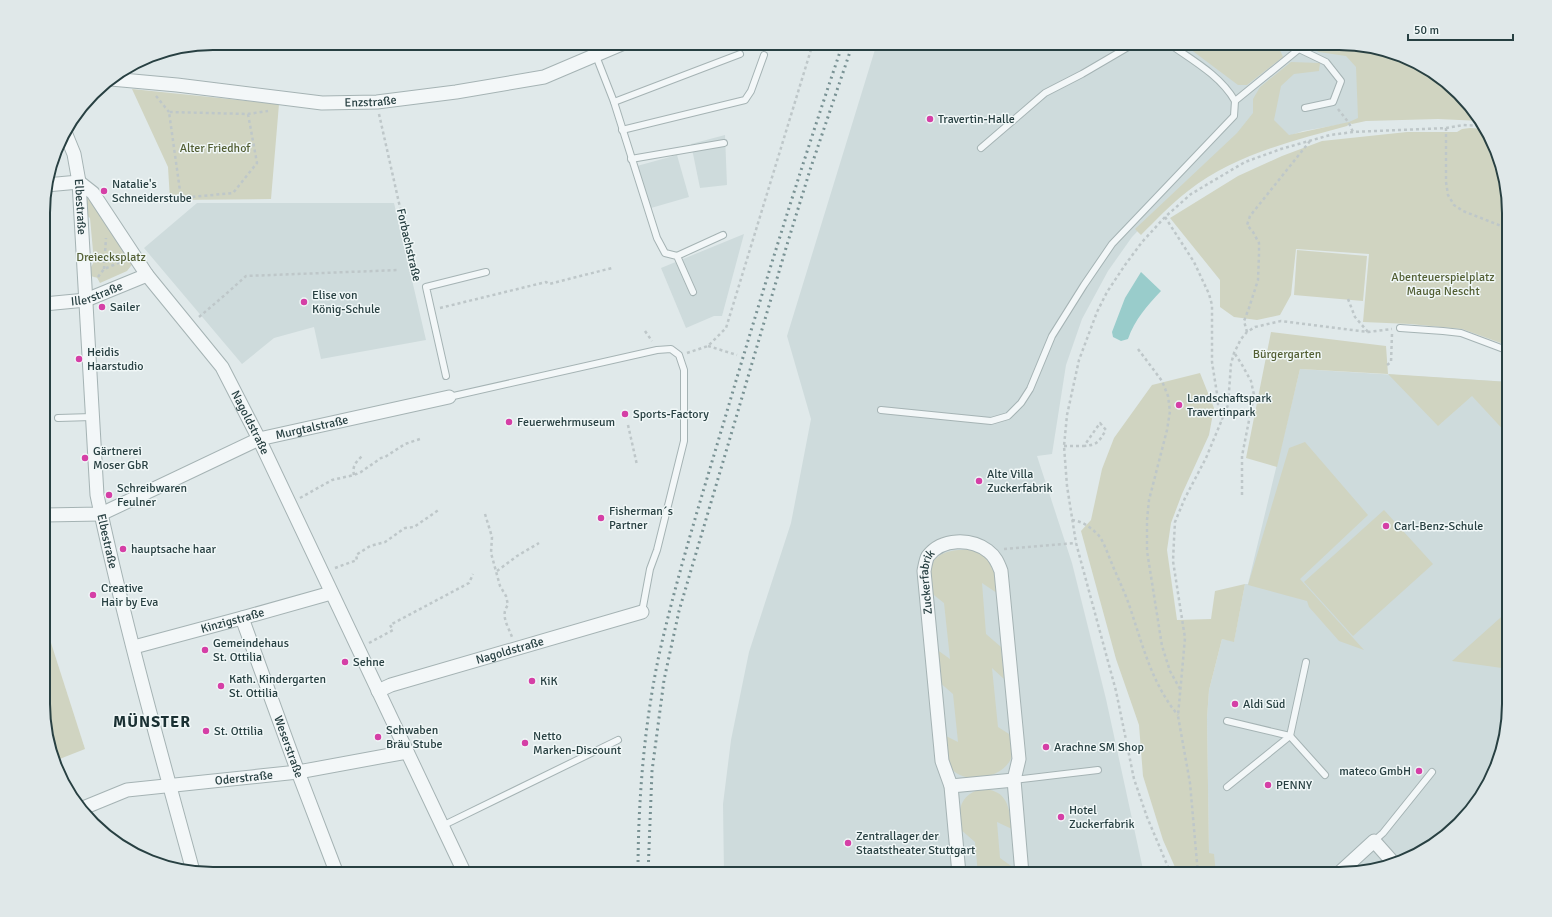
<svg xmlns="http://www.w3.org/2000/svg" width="1552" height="917" viewBox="0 0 1552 917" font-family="Signika,sans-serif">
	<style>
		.built { fill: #cedbdc }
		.green { fill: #d0d4c1 }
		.water { fill: #99cccb }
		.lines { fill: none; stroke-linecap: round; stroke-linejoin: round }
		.service-casing { stroke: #a5b3b4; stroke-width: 8 }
		.minor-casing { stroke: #a5b3b4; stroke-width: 15 }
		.path { stroke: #bec7c9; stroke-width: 2.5; stroke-dasharray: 3 3; stroke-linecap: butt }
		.service { stroke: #f3f7f8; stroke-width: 6 }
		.minor { stroke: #f3f7f8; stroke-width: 13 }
		.rail { stroke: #799294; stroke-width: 3; stroke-dasharray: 2 4; stroke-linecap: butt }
		.poi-dot { fill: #d53fa6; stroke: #f0f7f7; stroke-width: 1.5 }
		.labels { text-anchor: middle; stroke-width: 3; stroke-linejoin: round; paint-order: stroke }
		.street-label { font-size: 12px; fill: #284042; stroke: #f0f7f7 }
		.poi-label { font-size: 12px; fill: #284042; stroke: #f0f7f7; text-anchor: start }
		.park-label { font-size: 12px; fill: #535f34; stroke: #f0f7f7 }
		.district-label { font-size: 16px; font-weight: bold; letter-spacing: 1px; fill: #1a3033; stroke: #f0f7f7 }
		.rim { fill: none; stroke: #284042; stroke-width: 2 }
	</style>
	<rect width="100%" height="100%" fill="#e0e9ea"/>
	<g class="built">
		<polygon points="877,43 1339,43 1383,49 1359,119 1349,123 1303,131 1239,154 1153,215 1132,237 1108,271 1082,319 1066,365 1052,454 1037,456 1072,563 1106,699 1144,874 724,874 723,804 731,740 749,652 791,523 811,419 787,336"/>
		<polygon points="725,135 727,185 700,188 691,144"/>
		<polygon points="677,155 689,197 651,208 637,166"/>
		<polygon points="197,203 394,203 426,340 321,359 314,327 274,338 242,364 144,248"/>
		<polygon points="744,234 722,316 714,316 686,328 661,268"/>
		<polygon points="1300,369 1509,382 1509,715 1486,789 1459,824 1424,851 1350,874 1213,874 1209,853 1207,718 1209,690 1222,639 1234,641 1245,584 1248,584"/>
	</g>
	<g class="green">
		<polygon points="1182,43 1234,43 1248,50 1251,43 1270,43 1279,48 1283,57 1247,85 1238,85"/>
		<path d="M 1300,43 L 1339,43 L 1383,49 L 1424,66 L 1459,93 L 1481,121 L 1438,119 L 1366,121 L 1352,124 L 1350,123 L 1347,126 C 1292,141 1234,155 1188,191 C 1171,204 1156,220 1141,235 L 1135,229 L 1237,133 L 1253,113 L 1253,99 L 1260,87 L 1291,62 L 1320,63 L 1319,71 L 1294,74 L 1281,86 L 1274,120 L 1289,135 L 1349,122 L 1358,118 L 1356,67 L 1346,56 L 1319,52 Z"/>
		<polygon points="132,89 279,104 271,199 170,200 168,167"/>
		<polygon points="1470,128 1486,129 1509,202 1509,346 1462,329 1410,324 1363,322 1369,254 1296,249 1291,295 1280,315 1257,320 1234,317 1220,307 1220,280 1170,218 1238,176 1282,156 1322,141 1407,132 1457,132 1462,129"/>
		<path d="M 88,194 L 134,262 L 127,271 L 100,283 C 96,275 98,279 91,276 L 91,267 L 94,262 L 90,218 L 85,214 L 85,195 Z"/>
		<polygon points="1297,250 1367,256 1363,301 1294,295"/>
		<polygon points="1271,332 1386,346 1388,374 1509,382 1509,436 1472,396 1438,426 1388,374 1300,369 1277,467 1246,458"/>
		<polygon points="1200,373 1214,408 1209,435 1182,494 1171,523 1167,550 1177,620 1211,619 1215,591 1245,584 1234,642 1222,639 1209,690 1207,718 1209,853 1214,854 1216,874 1178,874 1163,840 1143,776 1139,725 1116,659 1081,531 1091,520 1102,469 1114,438 1152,385"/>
		<polygon points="1305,442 1368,515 1300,579 1364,650 1339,641 1309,607 1307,601 1248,585 1289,448"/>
		<polygon points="1384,510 1433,564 1353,636 1304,582"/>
		<path d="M 974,549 L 990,560 L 996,574 L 997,593 L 982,583 L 986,634 L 1001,647 L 1004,679 L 992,668 L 998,727 L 1009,734 C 1010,740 1013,749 1012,755 C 1007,779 960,787 949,765 C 945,758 945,743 944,735 L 958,742 L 953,694 L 938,681 L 936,649 L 950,659 L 944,603 L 930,592 C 930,584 929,573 931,566 C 937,549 960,550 974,549 Z"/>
		<polygon points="1509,610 1509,669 1452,661"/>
		<polygon points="44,621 85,749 57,760 44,726"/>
		<path d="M 980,789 C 1008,789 1009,807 1012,829 L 997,822 L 1000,858 L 1014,868 L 1015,874 L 978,874 L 975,842 L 960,829 C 959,810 958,797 980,789 Z"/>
	</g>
	<path class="water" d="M 1141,272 L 1161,291 C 1147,306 1135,319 1128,339 L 1121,341 L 1113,337 L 1112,332 L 1125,298 Z"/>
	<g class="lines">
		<defs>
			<g id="service">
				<path d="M 1168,43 C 1192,60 1220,75 1235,101 L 1299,49 L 1285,43"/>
				<polyline points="1299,49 1326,62 1341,81 1333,102 1305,108"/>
				<polyline points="596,56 614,102 657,238 665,253 677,256 693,292"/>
				<polyline points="614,102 740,54"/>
				<polyline points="622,130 745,100 751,91 764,55"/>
				<polyline points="981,148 1045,93 1082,74 1135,43"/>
				<polyline points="631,159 724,143"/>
				<polyline points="677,256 723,235"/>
				<polyline points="1400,328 1443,331 1461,333 1509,351"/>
				<polyline points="446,376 426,287 486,272"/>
				<polyline points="449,397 657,350 671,349 679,355 684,370 684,441 657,550 650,569 642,612"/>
				<polyline points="881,410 991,421 1008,416 1021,403 1030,389 1052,336 1084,285 1112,244 1234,116 1235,101"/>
				<polyline points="58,418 92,417"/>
				<polyline points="1227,721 1290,736 1325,775"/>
				<polyline points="1014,780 1098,770"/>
				<polyline points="1227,787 1290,736 1306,662"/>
				<polyline points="442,826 618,740"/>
				<polyline points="1374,841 1383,833 1432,772"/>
			</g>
			<g id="minor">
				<path id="s1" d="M 111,79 L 177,85 L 322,103 L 377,102 L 456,92 L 544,77 L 624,43"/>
				<path id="s2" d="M 65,132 L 74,154 L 79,182 L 97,495 C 124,622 159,747 193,871"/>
				<path id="s3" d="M 79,182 L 93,193 L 147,275 L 222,367 L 259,439 L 465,874"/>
				<polyline points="46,185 79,182"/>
				<path id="s4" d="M 44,304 L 86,300 L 147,275"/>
				<path id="s5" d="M 44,515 L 101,514 L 259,439 L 449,397"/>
				<path id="s6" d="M 242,618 L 298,772 L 337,874"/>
				<path id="s7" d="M 134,647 L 242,618 L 331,593"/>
				<path id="s8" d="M 378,691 L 391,685 L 642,612"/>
				<polyline points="951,786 1014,780"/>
				<path id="s9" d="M 83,808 L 127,790 L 298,772 L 407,752"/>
				<path id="s10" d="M 959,874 L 951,786 L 942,761 L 924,571 C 925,566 926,559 928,556 C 942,538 971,538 988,551 C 995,556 998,563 1001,571 L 1019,759 L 1014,780 L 1022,874"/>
				<polyline points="1338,874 1374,841 1390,859"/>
			</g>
		</defs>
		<use href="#service" class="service-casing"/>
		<use href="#minor" class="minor-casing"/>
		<g class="path">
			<polyline points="156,96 169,112"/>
			<polyline points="1338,109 1349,123 1353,132"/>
			<polyline points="248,114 257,163 233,193 181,198 169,112 248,114 268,111"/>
			<polyline points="379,114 417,283"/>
			<polyline points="1446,128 1446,182 1448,195 1454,205 1463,211 1509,229"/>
			<polyline points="1165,217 1194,262 1209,294 1212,305 1212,362 1218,400 1218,413 1222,420"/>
			<polyline points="104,269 106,238"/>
			<polyline points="98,277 104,269 123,261"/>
			<polyline points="1348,299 1355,317 1368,332"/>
			<polyline points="440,308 546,282 549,284 612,268"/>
			<polyline points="199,317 226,294 246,276 399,270"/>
			<polyline points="645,331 652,341"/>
			<polyline points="1247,332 1244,321 1249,308 1258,280 1259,255 1259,243 1253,232 1247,225 1250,216 1310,141"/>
			<polyline points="708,346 737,355"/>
			<polyline points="1138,349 1162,381 1168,396 1170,411 1167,430 1149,500 1147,520 1147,551 1162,646 1170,671 1180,689"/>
			<polyline points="687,353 708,346 726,328 813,43"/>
			<polyline points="1235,354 1241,363 1251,381 1254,395 1242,456 1242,495"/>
			<polyline points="1387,365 1391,362 1392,334"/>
			<polyline points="628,425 637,465"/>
			<path d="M 1064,446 L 1084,446 L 1100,423 L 1106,430 C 1099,441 1098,445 1084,446"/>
			<path d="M 354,475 C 352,466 356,462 362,456"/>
			<polyline points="300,498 332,480 354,475 361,472 381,458 385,457 405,444 420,439"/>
			<path d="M 485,514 L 492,537 L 491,553 L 500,586 L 506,596 L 508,605 C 500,615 508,626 512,637"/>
			<path d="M 1072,520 C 1083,521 1093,529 1100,537 C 1106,547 1110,560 1115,571 C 1119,580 1123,589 1127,599 C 1141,638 1150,682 1178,715"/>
			<polyline points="1004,549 1076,543"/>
			<polyline points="335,568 357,560 356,555 370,546 385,542 405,528 414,527 440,509"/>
			<polyline points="497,571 517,556 539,543"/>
			<polyline points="369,643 393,630 390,625 469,583 473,574"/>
			<polyline points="1171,874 1147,817 1134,779 1116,691 1076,543 1067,486 1064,446 1067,415 1079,360 1097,312 1107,292 1125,265 1142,242 1165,217 1191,194 1245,162 1281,149 1330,135 1353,132 1446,128 1463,125 1484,126"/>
			<polyline points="1198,874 1190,783 1178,716 1185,638 1173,561 1174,540 1175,522 1185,498 1206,458 1228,405 1231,364 1234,353 1241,339 1247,332 1255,327 1281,321 1368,332 1392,329"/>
		</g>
		<use href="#service" class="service"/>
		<use href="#minor" class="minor"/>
		<g class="rail">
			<path d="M 638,874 C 638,801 644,726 659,655 C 677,575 702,496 725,418 C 762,292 801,167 843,43"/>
			<polyline points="648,874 652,771 664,680 679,611 786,248 810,170 853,43"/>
		</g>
	</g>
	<g class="poi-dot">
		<circle cx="930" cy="119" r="4"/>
		<circle cx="104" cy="191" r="4"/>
		<circle cx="304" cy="302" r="4"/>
		<circle cx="102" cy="307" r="4"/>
		<circle cx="79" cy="359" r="4"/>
		<circle cx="1179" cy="405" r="4"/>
		<circle cx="625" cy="414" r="4"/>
		<circle cx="509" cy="422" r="4"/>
		<circle cx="85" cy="458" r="4"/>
		<circle cx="979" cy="481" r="4"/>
		<circle cx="109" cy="495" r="4"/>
		<circle cx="601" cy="518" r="4"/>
		<circle cx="1386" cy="526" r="4"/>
		<circle cx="123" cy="549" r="4"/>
		<circle cx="93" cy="595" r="4"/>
		<circle cx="205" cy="650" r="4"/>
		<circle cx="345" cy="662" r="4"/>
		<circle cx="532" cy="681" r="4"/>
		<circle cx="221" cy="686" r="4"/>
		<circle cx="1235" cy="704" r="4"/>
		<circle cx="206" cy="731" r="4"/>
		<circle cx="378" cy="737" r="4"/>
		<circle cx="525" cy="743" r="4"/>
		<circle cx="1046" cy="747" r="4"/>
		<circle cx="1419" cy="771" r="4"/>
		<circle cx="1268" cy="785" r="4"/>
		<circle cx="1061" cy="817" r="4"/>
		<circle cx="848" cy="843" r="4"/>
	</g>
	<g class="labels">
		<g class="street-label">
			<text dy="4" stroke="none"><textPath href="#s1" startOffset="261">Enzstraße</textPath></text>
			<text dy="4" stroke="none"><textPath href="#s2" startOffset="77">Elbestraße</textPath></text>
			<text transform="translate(409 245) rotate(77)" y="4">Forbachstraße</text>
			<text dy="4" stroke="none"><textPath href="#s4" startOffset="54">Illerstraße</textPath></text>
			<text dy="4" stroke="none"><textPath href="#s3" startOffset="297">Nagoldstraße</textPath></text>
			<text dy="4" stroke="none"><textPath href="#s5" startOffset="286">Murgtalstraße</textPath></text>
			<text dy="4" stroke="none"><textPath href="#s2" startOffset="413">Elbestraße</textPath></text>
			<text dy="4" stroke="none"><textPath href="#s10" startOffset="295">Zuckerfabrik</textPath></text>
			<text dy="4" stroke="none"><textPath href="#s7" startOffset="102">Kinzigstraße</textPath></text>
			<text dy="4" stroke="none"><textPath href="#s8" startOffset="138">Nagoldstraße</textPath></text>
			<text dy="4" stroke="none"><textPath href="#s6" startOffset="137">Weserstraße</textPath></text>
			<text dy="4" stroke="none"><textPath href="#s9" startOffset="165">Oderstraße</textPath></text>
		</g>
		<g class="poi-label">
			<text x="938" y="123">Travertin-Halle</text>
			<text x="112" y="188">Natalie's<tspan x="112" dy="14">Schneiderstube</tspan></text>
			<text x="312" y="299">Elise von<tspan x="312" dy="14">König-Schule</tspan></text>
			<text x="110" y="311">Sailer</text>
			<text x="87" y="356">Heidis<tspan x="87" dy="14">Haarstudio</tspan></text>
			<text x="1187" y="402">Landschaftspark<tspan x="1187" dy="14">Travertinpark</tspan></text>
			<text x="633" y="418">Sports-Factory</text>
			<text x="517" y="426">Feuerwehrmuseum</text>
			<text x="93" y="455">Gärtnerei<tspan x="93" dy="14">Moser GbR</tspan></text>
			<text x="987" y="478">Alte Villa<tspan x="987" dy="14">Zuckerfabrik</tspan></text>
			<text x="117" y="492">Schreibwaren<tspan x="117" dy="14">Feulner</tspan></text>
			<text x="609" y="515">Fisherman´s<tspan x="609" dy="14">Partner</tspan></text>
			<text x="1394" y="530">Carl-Benz-Schule</text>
			<text x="131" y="553">hauptsache haar</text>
			<text x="101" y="592">Creative<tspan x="101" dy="14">Hair by Eva</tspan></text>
			<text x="213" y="647">Gemeindehaus<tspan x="213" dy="14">St. Ottilia</tspan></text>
			<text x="353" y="666">Sehne</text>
			<text x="229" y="683">Kath. Kindergarten<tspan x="229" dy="14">St. Ottilia</tspan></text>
			<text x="540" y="685">KiK</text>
			<text x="1243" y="708">Aldi Süd</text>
			<text x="386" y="734">Schwaben<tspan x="386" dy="14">Bräu Stube</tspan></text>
			<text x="214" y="735">St. Ottilia</text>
			<text x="533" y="740">Netto<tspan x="533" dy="14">Marken-Discount</tspan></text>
			<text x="1054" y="751">Arachne SM Shop</text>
			<text x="1411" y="775" text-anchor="end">mateco GmbH</text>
			<text x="1276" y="789">PENNY</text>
			<text x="1069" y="814">Hotel<tspan x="1069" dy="14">Zuckerfabrik</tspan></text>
			<text x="856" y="840">Zentrallager der<tspan x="856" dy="14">Staatstheater Stuttgart</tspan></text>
		</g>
		<g class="park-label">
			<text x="215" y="152">Alter Friedhof</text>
			<text x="111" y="261">Dreiecksplatz</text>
			<text x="1443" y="281">Abenteuerspielplatz<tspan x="1443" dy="14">Mauga Nescht</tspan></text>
			<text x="1287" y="358">Bürgergarten</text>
		</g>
		<g class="district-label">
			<text x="152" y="727">MÜNSTER</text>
		</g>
	</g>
	<path d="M0 0H1552V917H0ZM213 50H1339A163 163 0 0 1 1502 213V704A163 163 0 0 1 1339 867H213A163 163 0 0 1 50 704V213A163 163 0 0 1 213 50Z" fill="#e0e8e9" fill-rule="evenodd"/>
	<path class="rim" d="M213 50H1339A163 163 0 0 1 1502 213V704A163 163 0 0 1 1339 867H213A163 163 0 0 1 50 704V213A163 163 0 0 1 213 50Z"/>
	<path d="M1408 34v6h105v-6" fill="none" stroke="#284042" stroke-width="2"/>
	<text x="1414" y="34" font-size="12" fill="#284042" stroke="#f0f7f7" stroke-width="3" paint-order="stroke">50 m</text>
</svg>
